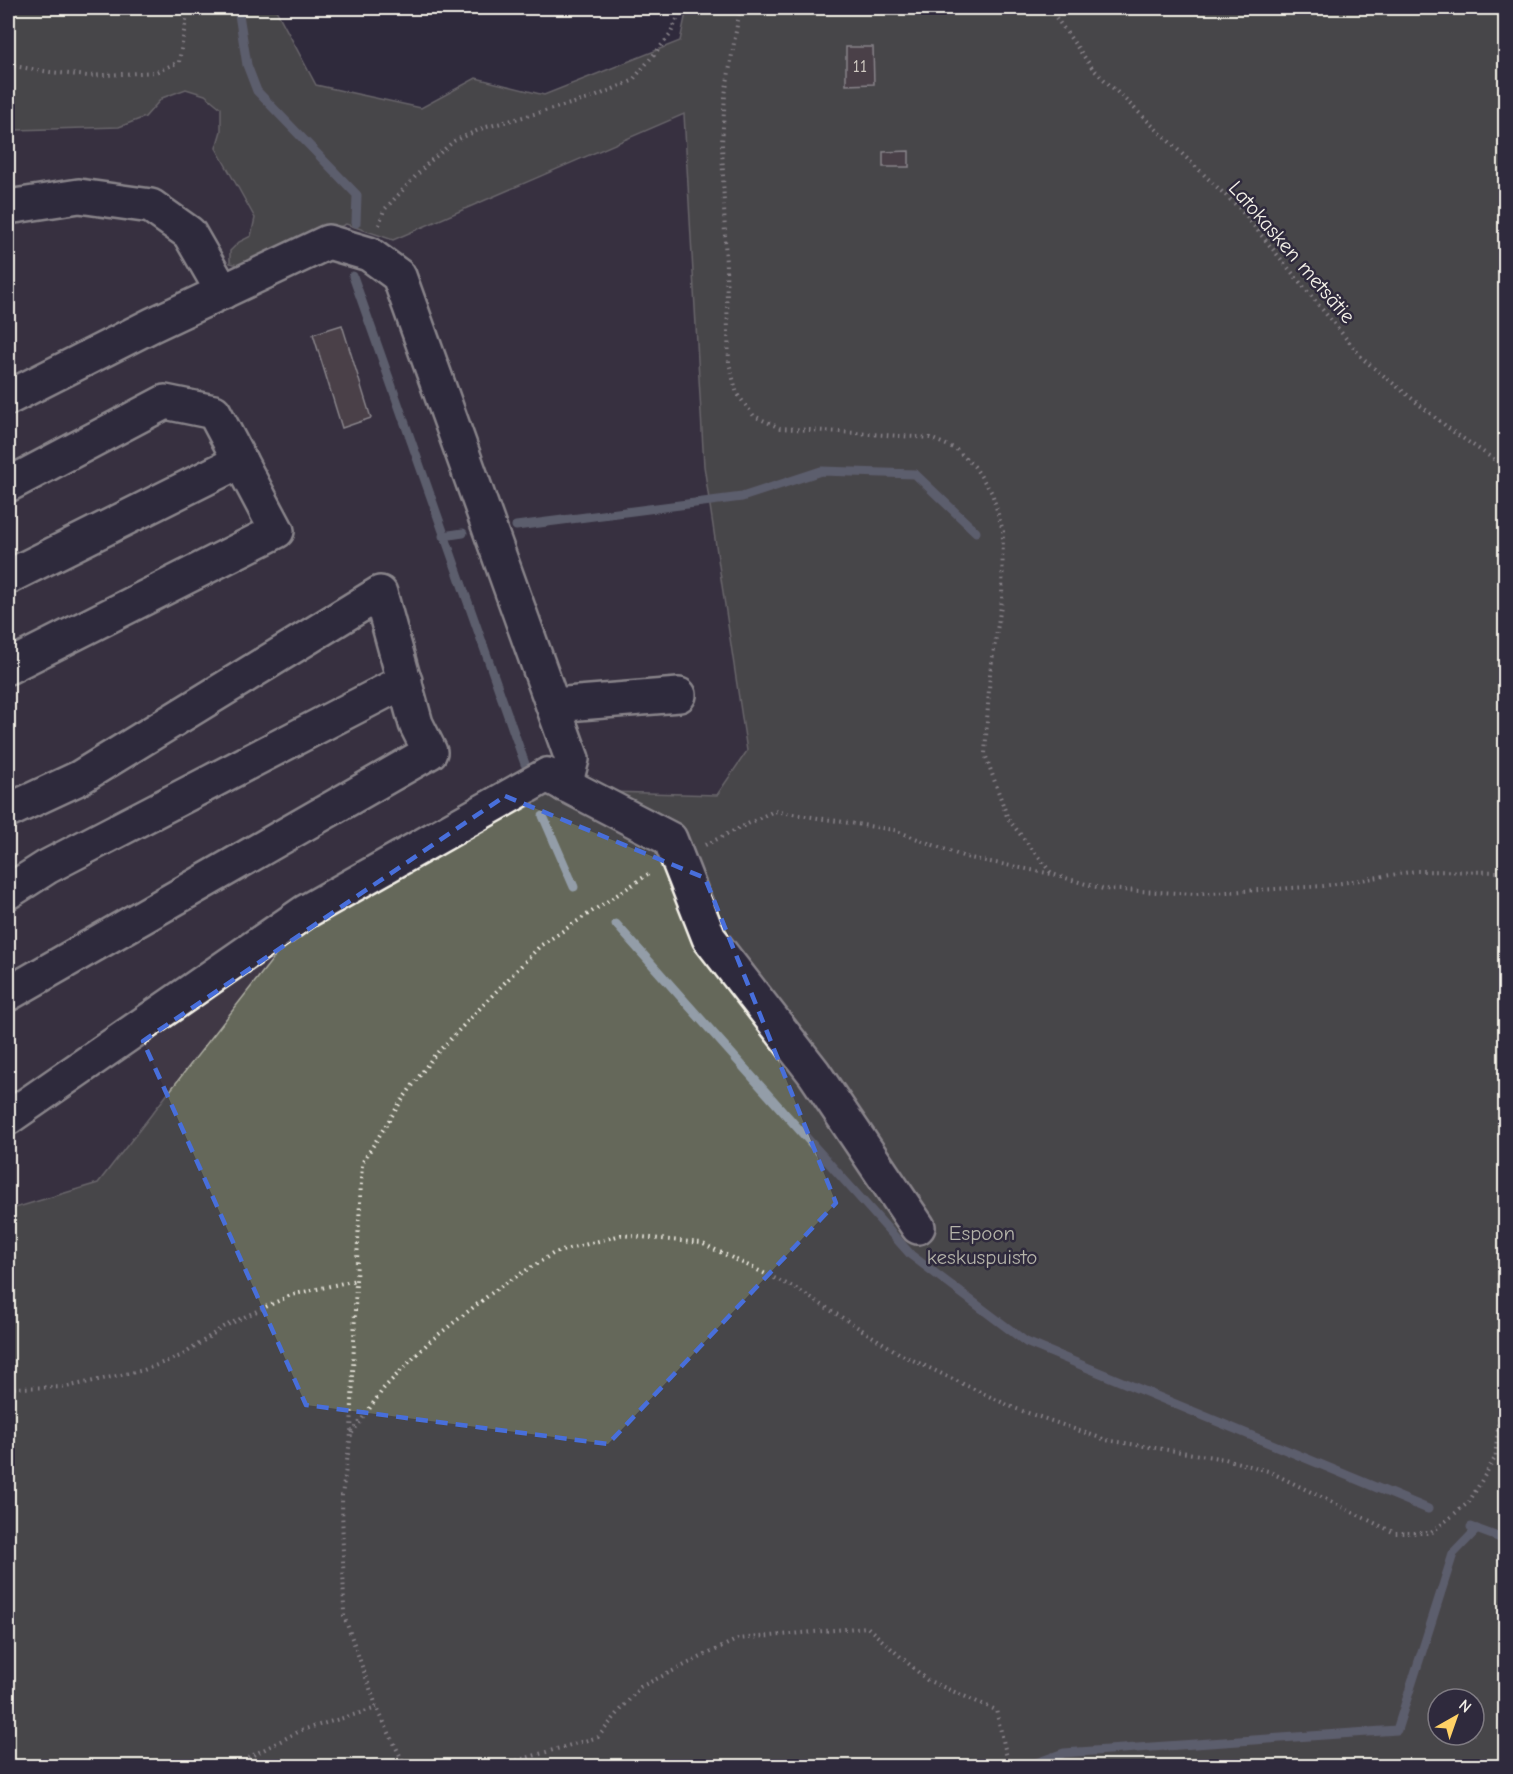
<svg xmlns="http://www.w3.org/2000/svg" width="1513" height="1774" viewBox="0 0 1513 1774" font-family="'Comic Neue',sans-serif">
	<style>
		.built { fill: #413945 }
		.green { fill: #65685a; stroke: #acaca1; stroke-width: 1.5; fill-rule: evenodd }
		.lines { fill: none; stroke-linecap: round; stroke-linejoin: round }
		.stream { stroke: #939da8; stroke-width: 9 }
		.building { fill: #6a5b58; stroke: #f4f1e8; stroke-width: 1.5 }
		.minor-casing { stroke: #f4f1e8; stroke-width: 38 }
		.path { stroke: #f4f1e8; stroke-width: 4; stroke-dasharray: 1.5 4.5; stroke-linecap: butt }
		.minor { stroke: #2f2a3d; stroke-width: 33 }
		.marked { fill: none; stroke: #486fdb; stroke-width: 4.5; stroke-dasharray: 12 8; stroke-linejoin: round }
		.labels { text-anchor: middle; stroke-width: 5; stroke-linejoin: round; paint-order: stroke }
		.number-label { font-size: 18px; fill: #d2ccc4 }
		.street-label { font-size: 21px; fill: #f4f1e8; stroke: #2f2a3d }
		.park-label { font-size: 21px; fill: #b4b3a8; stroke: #2f2a3d }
	</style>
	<rect width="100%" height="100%" fill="#2f2a3d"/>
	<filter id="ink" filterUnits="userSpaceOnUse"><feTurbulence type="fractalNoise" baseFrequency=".0167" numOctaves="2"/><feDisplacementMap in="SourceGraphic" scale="12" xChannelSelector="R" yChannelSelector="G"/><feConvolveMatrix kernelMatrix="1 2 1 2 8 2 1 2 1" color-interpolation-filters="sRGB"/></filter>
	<g filter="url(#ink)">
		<polygon class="built" points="186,89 205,95 221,109 221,131 216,148 255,218 251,236 239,242 246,267 346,224 393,240 684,113 747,751 718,796 541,790 300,924 98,1183 8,1210 8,129 15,130 119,127 145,117 162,98"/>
		<path class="green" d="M 8,8 L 275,8 L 316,85 L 421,108 L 476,78 L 544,95 L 680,41 L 687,8 L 1505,8 L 1505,1766 L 8,1766 L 8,1210 L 98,1183 L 300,924 L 541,790 L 717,795 L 747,751 L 704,466 L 684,114 L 393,240 L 346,224 L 246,267 L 230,263 L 230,251 L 239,242 L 251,236 L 255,218 L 216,148 L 221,131 L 221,108 L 205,95 L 186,89 L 162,98 L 145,117 L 119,127 L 15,130 L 8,129 ZM 1438,1699 L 1474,1699 L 1474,1735 L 1438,1735 Z"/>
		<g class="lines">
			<g class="stream">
				<polyline points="238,8 247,65 257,91 357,195 356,223"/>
				<polyline points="353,276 525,764"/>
				<polyline points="516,526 742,497 821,471 915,474 976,532"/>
				<polyline points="443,536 463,533"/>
				<polyline points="543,816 574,887"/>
				<polyline points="616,924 911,1255 1026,1342 1428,1509"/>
				<polyline points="1471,1527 1506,1540"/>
				<polyline points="1028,1766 1064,1753 1397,1730 1453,1554 1477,1529"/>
			</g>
		</g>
		<g class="building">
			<polygon points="846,47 873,47 874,84 846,85"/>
			<polygon points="909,151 909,167 883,167 883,152"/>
			<polygon points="342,325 371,418 342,428 313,334"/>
		</g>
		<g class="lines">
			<defs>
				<g id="minor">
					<polyline points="8,207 79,196 151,206 189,233 223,292"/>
					<polyline points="8,398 152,325 328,242 369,254 399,276 572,759 565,785"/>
					<polyline points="8,485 165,402 214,412 277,531 8,667"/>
					<polyline points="8,577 240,461"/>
					<polyline points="553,705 679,695"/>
					<polyline points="8,811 79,778 380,593 416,724 430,752 8,994"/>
					<polyline points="8,892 47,867 405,681"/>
					<polyline points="8,1118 305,912 547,775 670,839 709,938 814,1073 918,1227"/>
				</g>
			</defs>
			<use href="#minor" class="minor-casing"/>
			<g class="path">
				<polyline points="740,8 725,95 722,143 729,363 737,394 754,416 780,428 930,438 956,449 974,466 992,493 1003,531 1002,600 990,673 985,754 1008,819 1052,874"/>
				<polyline points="1049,8 1093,69 1239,208 1363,359 1452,431 1498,462 1506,470"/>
				<polyline points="8,65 50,72 88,76 156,72 179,62 188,8"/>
				<polyline points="379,225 384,210 428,163 454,141 483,128 592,98 632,81 670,35 682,8"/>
				<polyline points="705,845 774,811 894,830 965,857 1052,874 1103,889 1195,894 1323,886 1416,871 1506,872"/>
				<polyline points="8,1388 66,1387 144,1370 183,1355 223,1327 291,1295 356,1280"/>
				<polyline points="352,1433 384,1388 429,1342 498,1288 554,1253 621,1235 701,1243 795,1288 902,1355 1014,1408 1106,1440 1225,1459 1268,1471 1395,1533 1431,1533 1469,1502 1495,1458 1506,1350"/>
				<polyline points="232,1766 302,1730 377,1708"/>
				<polyline points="405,1766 377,1708 344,1616 342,1495 351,1434 356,1280 362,1163 400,1103 433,1057 540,946 650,873"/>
				<polyline points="506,1766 512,1762 598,1737 640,1687 738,1639 867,1627 927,1680 996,1710 1009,1766"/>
			</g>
			<use href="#minor" class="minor"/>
		</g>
	</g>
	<path d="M0 0H1513V1774H0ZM 505,796 L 705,878 L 836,1203 L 608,1444 L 306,1405 L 143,1041 Z" fill="#2f2a3d" fill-opacity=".55" fill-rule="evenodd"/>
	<path class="marked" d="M 505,796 L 705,878 L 836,1203 L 608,1444 L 306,1405 L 143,1041 Z"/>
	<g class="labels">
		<g class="number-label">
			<text x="860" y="72">11</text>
		</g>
		<g class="street-label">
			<text transform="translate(1292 252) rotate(49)" y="7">Latokasken metsätie</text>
		</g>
		<g class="park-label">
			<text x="982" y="1240">Espoon<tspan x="982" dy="24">keskuspuisto</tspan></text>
		</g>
	</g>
	<rect width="1513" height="1774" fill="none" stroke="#2f2a3d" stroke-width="30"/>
	<rect x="15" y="15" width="1483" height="1744" fill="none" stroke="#f4f1e8" stroke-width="2" filter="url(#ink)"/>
	<g transform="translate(1456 1717) rotate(40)"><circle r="28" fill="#2f2a3d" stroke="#7e7a81" stroke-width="1.5"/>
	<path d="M0-4.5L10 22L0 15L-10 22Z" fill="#ffd166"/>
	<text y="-9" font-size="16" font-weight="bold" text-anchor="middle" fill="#f4f1e8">N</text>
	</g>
</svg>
